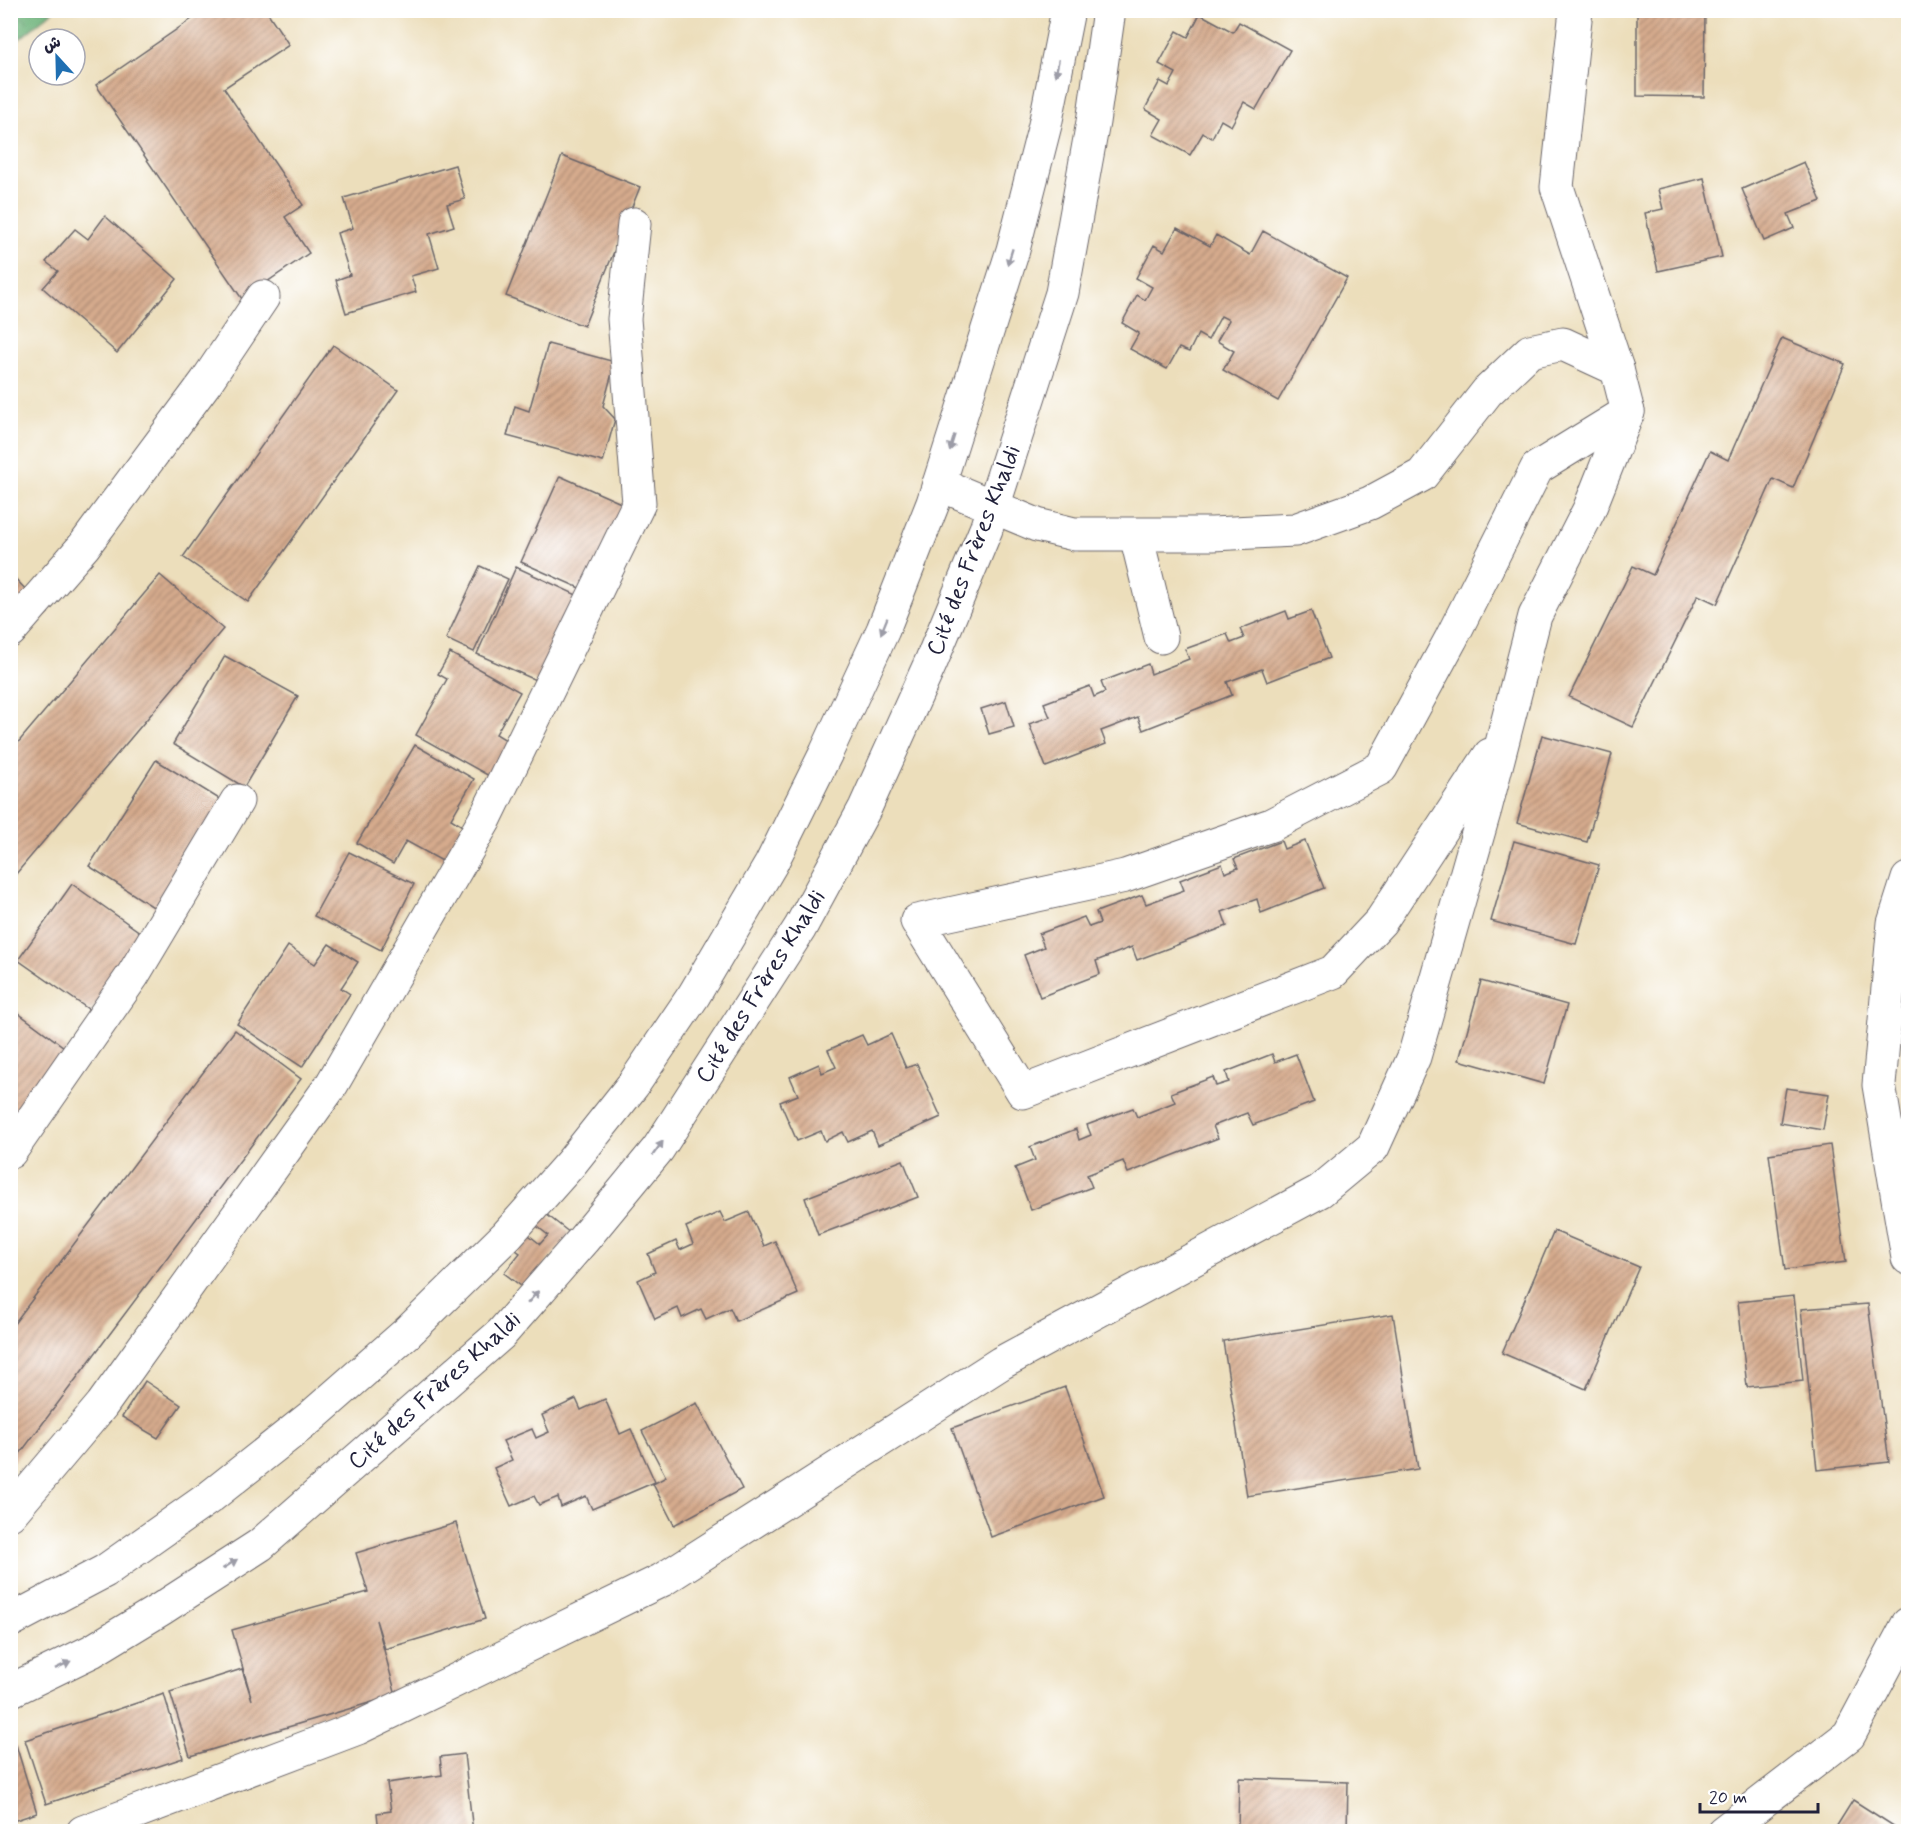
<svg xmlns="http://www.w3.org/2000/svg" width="1919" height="1842" viewBox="0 0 1919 1842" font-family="Mynerve,'Playpen Sans Arabic',sans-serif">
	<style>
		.forest { fill: url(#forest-crowns); stroke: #466958; stroke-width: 1.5 }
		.building { fill: url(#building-hatch) }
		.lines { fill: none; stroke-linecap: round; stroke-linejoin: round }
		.minor-casing { stroke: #696468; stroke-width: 35 }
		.secondary-casing { stroke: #696468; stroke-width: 35 }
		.minor { stroke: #fff; stroke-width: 33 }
		.secondary { stroke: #fff; stroke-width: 33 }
		.oneway { fill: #9c9ca7 }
		.labels { text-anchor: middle; stroke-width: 4.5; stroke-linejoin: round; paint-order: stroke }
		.street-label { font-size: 24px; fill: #22223b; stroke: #fff }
	</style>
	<defs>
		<pattern id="forest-crowns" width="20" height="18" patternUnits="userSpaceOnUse" patternTransform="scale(1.5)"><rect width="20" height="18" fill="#69b076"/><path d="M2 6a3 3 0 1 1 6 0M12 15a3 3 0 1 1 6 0" fill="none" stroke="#568f62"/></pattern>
		<pattern id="building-hatch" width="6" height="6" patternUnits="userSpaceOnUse" patternTransform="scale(1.5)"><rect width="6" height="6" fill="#d6ab8d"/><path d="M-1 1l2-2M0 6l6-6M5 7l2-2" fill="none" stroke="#ad8b74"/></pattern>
	</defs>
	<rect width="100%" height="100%" fill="#fff"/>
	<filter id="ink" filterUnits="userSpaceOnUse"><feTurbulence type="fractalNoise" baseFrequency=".0167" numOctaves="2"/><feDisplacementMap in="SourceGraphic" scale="12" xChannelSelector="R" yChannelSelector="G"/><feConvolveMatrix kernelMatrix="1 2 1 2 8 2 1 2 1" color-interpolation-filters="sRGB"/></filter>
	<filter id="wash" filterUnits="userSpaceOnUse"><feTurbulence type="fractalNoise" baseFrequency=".008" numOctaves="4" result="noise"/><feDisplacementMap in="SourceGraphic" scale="24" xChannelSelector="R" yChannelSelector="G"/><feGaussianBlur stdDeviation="1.35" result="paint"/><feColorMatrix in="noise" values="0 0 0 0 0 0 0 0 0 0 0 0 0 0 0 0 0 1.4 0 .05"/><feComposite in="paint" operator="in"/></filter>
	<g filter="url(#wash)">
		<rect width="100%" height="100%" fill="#ecdebb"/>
		<polygon class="forest" points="11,10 53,10 53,11 11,46"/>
		<g id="blocks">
			<g class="building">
				<polygon points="205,10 266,10 289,45 224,88 303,205 285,217 309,253 242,299 96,85"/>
				<polygon points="1637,10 1705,10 1704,97 1637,96"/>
				<polygon points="1200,14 1233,32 1239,22 1290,50 1256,109 1244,102 1231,126 1221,120 1212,138 1203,133 1190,155 1153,135 1162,119 1145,109 1160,81 1169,86 1176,73 1159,64 1177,31 1188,37"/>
				<polygon points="562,156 640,187 584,326 506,296"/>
				<polygon points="1804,162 1821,201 1788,214 1794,228 1764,241 1742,189"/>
				<polygon points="455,165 465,199 447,204 454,226 429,234 439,268 411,276 416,292 346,313 336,280 350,275 337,233 353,228 344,198"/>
				<polygon points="1704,178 1722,257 1658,271 1645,213 1663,209 1658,189"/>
				<polygon points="105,216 177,279 117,353 43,288 58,271 46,262 75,229 88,239"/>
				<polygon points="1177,228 1210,246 1216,235 1250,255 1263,231 1347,278 1278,401 1223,370 1234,351 1217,341 1229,320 1221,316 1208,340 1198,334 1189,352 1179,348 1167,369 1130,349 1139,333 1122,323 1137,295 1145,300 1152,287 1136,278 1154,245 1164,251"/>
				<polygon points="1782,338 1845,364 1793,488 1773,479 1717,604 1698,595 1633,727 1569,697 1633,566 1653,575 1710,451 1728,460"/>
				<polygon points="548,344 615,362 603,406 615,419 603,462 507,436 515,406 529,411"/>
				<polygon points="333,345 398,390 248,602 183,557"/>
				<polygon points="560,476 623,504 584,590 521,562"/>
				<polygon points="480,566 508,579 474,652 446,639"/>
				<polygon points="516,567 579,596 540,682 477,654"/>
				<polygon points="10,573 48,613 10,647"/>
				<polygon points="160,575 223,629 10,881 10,752"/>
				<polygon points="1286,611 1289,619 1311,611 1329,658 1267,682 1262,669 1227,682 1232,695 1143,730 1138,717 1101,731 1106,744 1046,767 1029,724 1050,717 1044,703 1090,686 1094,697 1105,692 1101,682 1148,664 1151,674 1189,659 1185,649 1227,634 1231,643 1244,638 1240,629"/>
				<polygon points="450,653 520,692 496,734 511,743 491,777 416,735 447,679 438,674"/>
				<polygon points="225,656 298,696 244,787 173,744"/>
				<polygon points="1006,701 1014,727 989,734 981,709"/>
				<polygon points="1542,735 1612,754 1587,842 1517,823"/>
				<polygon points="415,745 474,779 451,819 464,827 444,862 406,841 393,864 357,843"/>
				<polygon points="156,760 229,805 161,912 89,866"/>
				<polygon points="1281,841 1284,849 1305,841 1324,888 1261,913 1257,899 1222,912 1227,926 1137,960 1132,947 1096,961 1100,974 1040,997 1024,955 1044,947 1039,934 1084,917 1089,927 1100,923 1096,912 1142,895 1146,904 1184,890 1180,880 1222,864 1225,873 1238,868 1234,859"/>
				<polygon points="1514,841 1599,865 1576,944 1491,921"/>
				<polygon points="349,852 414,884 381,950 314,916"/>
				<polygon points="72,884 144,935 91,1011 18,960"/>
				<polygon points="329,944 358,962 341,988 350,994 302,1067 237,1024 288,946 315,964"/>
				<polygon points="1481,981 1567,1005 1544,1084 1459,1060"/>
				<polygon points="10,1007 68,1050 10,1126"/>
				<polygon points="235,1030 301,1079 10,1467 10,1329"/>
				<polygon points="891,1034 906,1068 917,1064 941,1117 878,1145 872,1131 848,1142 843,1132 825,1141 821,1131 797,1141 780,1102 798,1095 790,1077 819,1064 822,1073 836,1067 828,1050 862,1035 867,1045"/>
				<polygon points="1272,1054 1275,1062 1296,1054 1314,1102 1253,1125 1247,1113 1213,1126 1218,1138 1128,1173 1123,1161 1087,1175 1092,1187 1031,1210 1015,1168 1035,1160 1030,1147 1076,1129 1079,1140 1091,1135 1087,1125 1133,1108 1137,1117 1175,1102 1171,1093 1213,1077 1216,1086 1229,1082 1226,1072"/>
				<polygon points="1786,1088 1829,1094 1823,1130 1780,1123"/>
				<polygon points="1830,1145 1846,1262 1785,1270 1769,1154"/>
				<polygon points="903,1160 918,1197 818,1235 805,1198"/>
				<polygon points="542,1211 570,1233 525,1289 504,1273 520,1253 513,1248 525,1232 540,1244 548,1235 533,1223"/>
				<polygon points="720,1212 725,1222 749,1212 764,1246 775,1241 798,1294 736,1321 730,1308 706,1319 701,1309 682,1318 678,1308 655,1319 638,1280 655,1272 648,1254 676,1241 680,1250 693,1244 686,1227"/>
				<polygon points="1554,1231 1639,1267 1586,1389 1502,1353"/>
				<polygon points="1794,1296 1803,1381 1747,1387 1738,1302"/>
				<polygon points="1868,1304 1889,1462 1817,1470 1801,1309"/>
				<polygon points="1393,1314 1418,1469 1247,1496 1223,1341"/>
				<polygon points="145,1381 181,1405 158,1438 122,1417"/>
				<polygon points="1065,1387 1104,1496 991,1537 952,1428"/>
				<polygon points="576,1399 581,1410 605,1399 620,1434 631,1429 655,1482 592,1509 586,1496 561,1507 558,1497 539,1505 534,1496 511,1506 494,1468 512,1460 503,1441 532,1429 536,1438 549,1432 542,1415"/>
				<polygon points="697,1403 742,1489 674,1525 653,1484 666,1477 642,1431"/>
				<polygon points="456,1523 485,1619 385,1649 376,1620 396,1695 190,1756 170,1692 242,1669 252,1700 232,1630 368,1592 356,1553"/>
				<polygon points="164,1694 183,1758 46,1804 25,1740"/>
				<polygon points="16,1745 37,1813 10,1822 10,1747"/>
				<polygon points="464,1754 473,1832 379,1832 377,1813 391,1811 387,1783 442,1775 440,1757"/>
				<polygon points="1239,1778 1348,1782 1347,1830 1324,1829 1324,1832 1238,1832"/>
				<polygon points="1853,1800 1903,1832 1833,1832"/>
			</g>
		</g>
	</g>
	<g filter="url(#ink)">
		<use href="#blocks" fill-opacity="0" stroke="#696468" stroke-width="1.5"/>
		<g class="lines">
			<defs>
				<g id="minor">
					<polyline points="1576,10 1557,187 1617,369"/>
					<polyline points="1136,535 1161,637"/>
					<polyline points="10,631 84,546 206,382 263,297"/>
					<polyline points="1490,755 1381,921 1333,972 1023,1092 917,921 1125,876 1271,825 1381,768 1451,639 1537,468 1628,412"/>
					<polyline points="1908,879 1894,923 1879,1085 1908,1258"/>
					<polyline points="10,1152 133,975 237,801"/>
					<polyline points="10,1514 102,1405 332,1084 484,821 639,503 624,319 634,224"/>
					<polyline points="83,1832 358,1728 662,1580 1001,1363 1320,1191 1373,1147 1414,1057 1485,809 1535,616 1589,510 1628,412 1617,369 1563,344 1530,351 1487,392 1422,475 1370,503 1295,530 1212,534 1074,534 1037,525 939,484"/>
					<polyline points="1723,1832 1849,1735 1908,1624"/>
				</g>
				<g id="secondary">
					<polyline points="10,1621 105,1571 210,1497 311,1417 408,1332 507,1235 571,1163 633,1085 694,995 771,864 826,753 883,630 933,503 1013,250 1045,125 1068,10"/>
					<polyline points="10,1691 92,1651 161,1609 260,1545 501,1334 583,1240 658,1149 800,928 865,808 931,662 986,529 1062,293 1093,122 1109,10"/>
				</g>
			</defs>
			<use href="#minor" class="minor-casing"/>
			<use href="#secondary" class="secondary-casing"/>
			<use href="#minor" class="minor"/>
			<use href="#secondary" class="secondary"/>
		</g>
		<defs><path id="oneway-solid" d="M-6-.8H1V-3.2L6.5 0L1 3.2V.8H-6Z" transform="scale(1.5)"/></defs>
		<g class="oneway">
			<use href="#oneway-solid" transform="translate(1057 68) rotate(102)"/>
			<use href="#oneway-solid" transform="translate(1010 257) rotate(107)"/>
			<use href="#oneway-solid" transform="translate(952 443) rotate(107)"/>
			<use href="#oneway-solid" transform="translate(884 626) rotate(112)"/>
			<use href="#oneway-solid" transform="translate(658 1148) rotate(-54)"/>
			<use href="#oneway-solid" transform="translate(533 1297) rotate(-49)"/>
			<use href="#oneway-solid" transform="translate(230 1564) rotate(-33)"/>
			<use href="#oneway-solid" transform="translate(63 1665) rotate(-26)"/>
		</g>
	</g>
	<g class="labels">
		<g class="street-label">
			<text transform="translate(973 550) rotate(-69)" y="8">Cité des Frères Khaldi</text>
			<text transform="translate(760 986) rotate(-58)" y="8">Cité des Frères Khaldi</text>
			<text transform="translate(434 1390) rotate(-42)" y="8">Cité des Frères Khaldi</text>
		</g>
	</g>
	<rect width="1919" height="1842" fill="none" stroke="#fff" stroke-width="36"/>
	<g transform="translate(57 57) rotate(338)"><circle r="28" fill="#ffffff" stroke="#a7a7b1" stroke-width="1.5"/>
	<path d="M0-4.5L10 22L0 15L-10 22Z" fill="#1f6fb2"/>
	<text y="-9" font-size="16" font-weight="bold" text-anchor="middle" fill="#22223b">ش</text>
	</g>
	<path d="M1700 1803v9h118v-9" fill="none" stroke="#22223b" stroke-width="3"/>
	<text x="1709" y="1803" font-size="18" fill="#22223b" stroke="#ffffff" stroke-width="4.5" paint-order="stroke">20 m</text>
</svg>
